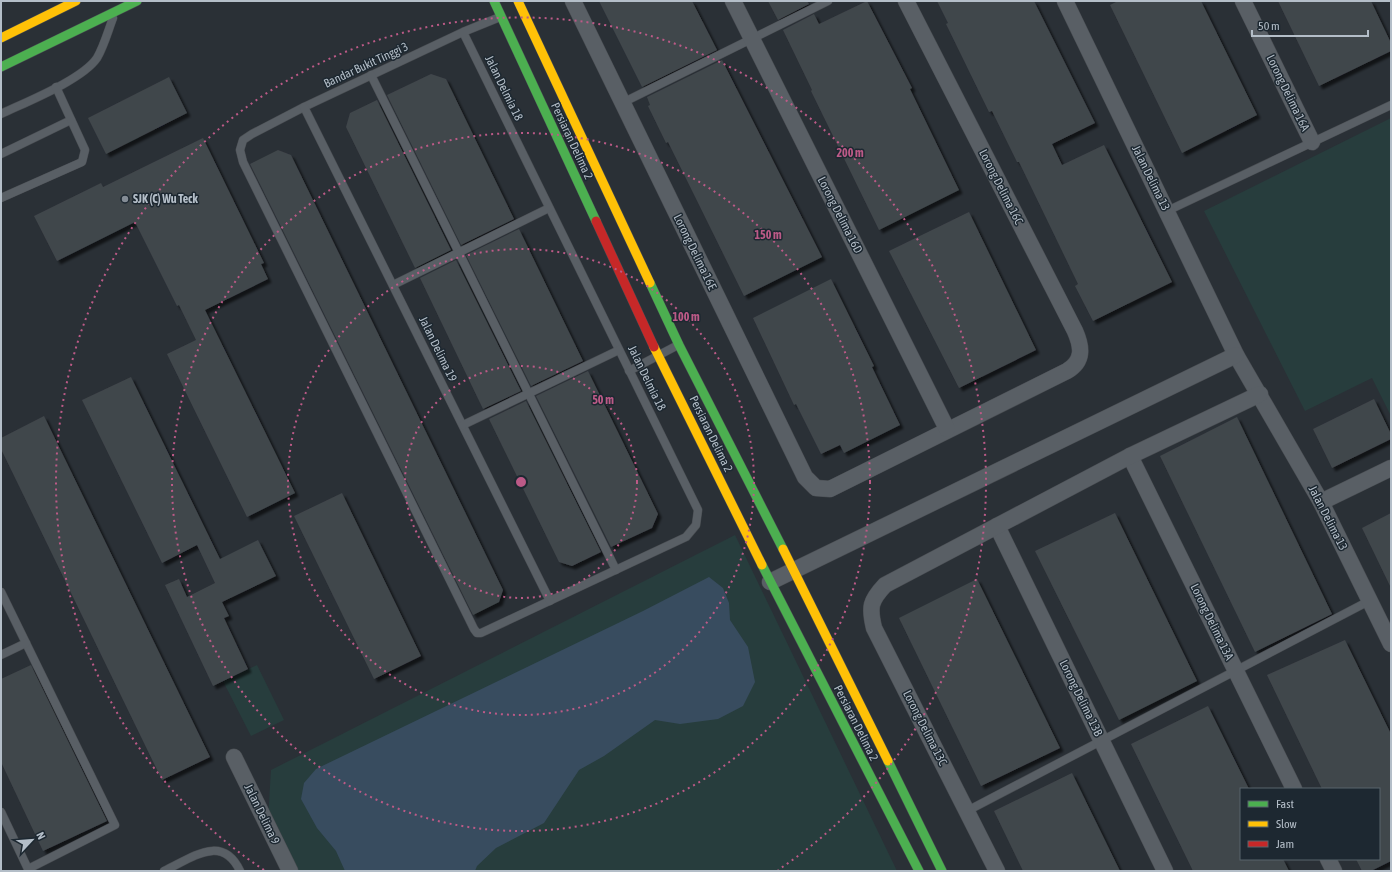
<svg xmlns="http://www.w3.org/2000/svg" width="1392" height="872" viewBox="0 0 1392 872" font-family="'Asap Condensed',sans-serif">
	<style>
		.green { fill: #273d3d }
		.water { fill: #384c5f }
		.building { fill: #41464b; filter: url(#shadow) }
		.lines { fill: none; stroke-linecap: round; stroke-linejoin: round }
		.lane-casing { stroke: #484c51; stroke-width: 9 }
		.street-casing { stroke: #484c51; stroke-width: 17 }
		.fast-casing { stroke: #484c51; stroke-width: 10 }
		.slow-casing { stroke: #484c51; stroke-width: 10 }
		.jam-casing { stroke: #484c51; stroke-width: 10 }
		.lane { stroke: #595f65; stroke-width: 8 }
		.street { stroke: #595f65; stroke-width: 16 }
		.fast { stroke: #4caf50; stroke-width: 9 }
		.slow { stroke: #ffc107; stroke-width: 9 }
		.jam { stroke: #c62828; stroke-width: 9 }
		.ring { fill: none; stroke: #bc5a87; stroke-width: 2; stroke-dasharray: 2 4 }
		.poi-dot { fill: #848c95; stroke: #1d2831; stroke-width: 1.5 }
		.labels { text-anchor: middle; stroke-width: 3; stroke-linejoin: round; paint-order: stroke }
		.street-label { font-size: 12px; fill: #b4bec8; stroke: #1d2831 }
		.poi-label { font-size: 12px; font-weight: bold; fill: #b4bec8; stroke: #1d2831; text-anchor: start }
		.centre { fill: #bc5a87; stroke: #1d2831; stroke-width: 2 }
		.ring-label { font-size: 12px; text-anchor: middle; font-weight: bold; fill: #bc5a87; stroke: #1d2831; stroke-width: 3; stroke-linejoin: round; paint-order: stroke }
	</style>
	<defs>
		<filter id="shadow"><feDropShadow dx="3.5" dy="3.5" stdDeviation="1" flood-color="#0009"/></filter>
	</defs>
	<rect width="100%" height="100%" fill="#2a3036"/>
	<g class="green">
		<polygon points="1391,118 1391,416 1372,378 1305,411 1204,211"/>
		<polygon points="735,535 897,871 293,871 268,819 271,770"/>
		<polygon points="257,665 284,720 251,736 223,681"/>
	</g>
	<polygon class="water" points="709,577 723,588 729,603 730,620 748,647 755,682 743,706 718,719 680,724 655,720 604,756 579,770 544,823 496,848 477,866 475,871 345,871 336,851 317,828 301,799 304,783 316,769 643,611"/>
	<g class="building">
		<polygon points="599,1 692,1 717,50 642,87"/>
		<polygon points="768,1 807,1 809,4 778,20"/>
		<polygon points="867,1 912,88 910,89 959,190 879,230 811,91 812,90 783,30 814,14 819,24"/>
		<polygon points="937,1 1034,1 1095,123 1052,144 1062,165 1104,145 1172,282 1093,321 1075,286 1078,284 1019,162 1017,162 992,111 989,112 946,24 948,23"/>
		<polygon points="1118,1 1201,1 1257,115 1182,153 1110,5"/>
		<polygon points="1278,1 1371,1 1391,43 1391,51 1319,86"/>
		<polygon points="722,60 822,257 744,296 668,142 666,143 648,106 650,105 647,97"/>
		<polygon points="431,74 446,79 514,219 461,245 387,95"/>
		<polygon points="169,77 187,113 106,154 88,118"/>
		<polygon points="377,100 451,250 415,268 346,127 350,113"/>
		<polygon points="203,138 264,263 261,264 268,279 205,310 295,493 247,517 167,354 196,340 179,305 177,306 135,222 57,261 34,216 101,183 103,187"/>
		<polygon points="278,150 291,155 503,590 499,602 473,615 250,164"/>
		<polygon points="969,212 1036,350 959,388 889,251"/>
		<polygon points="519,229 583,361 531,386 466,255"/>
		<polygon points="456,260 521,391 483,409 420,278"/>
		<polygon points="831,279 874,366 872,367 900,425 844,453 840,445 821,454 796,404 794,405 753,318"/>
		<polygon points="588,371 658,514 652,528 611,547 536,396"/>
		<polygon points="131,377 220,559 258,540 276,576 222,602 229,616 224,618 248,669 213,686 165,585 179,579 187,597 215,583 197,545 162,563 82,400"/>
		<polygon points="1374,399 1391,434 1391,439 1332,468 1313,429"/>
		<polygon points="526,401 601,552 572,566 559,562 489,419"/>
		<polygon points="44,416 210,757 162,780 1,449 1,438"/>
		<polygon points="1237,417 1332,614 1255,652 1160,456"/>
		<polygon points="342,493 421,656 374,679 294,516"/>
		<polygon points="1115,513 1197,681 1119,720 1035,551"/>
		<polygon points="1391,513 1391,588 1362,528"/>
		<polygon points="977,579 1060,748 981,786 899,618"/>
		<polygon points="1345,640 1391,734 1391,861 1371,871 1362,871 1356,859 1379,859 1379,789 1322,789 1267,675"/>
		<polygon points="31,665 107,821 43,851 1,762 1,679"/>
		<polygon points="1208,706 1249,789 1241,789 1241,859 1283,859 1289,871 1193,871 1131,744"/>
		<polygon points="1072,773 1120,871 1023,871 994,811"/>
	</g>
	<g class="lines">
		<defs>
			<g id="lane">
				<polyline points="463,32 698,510 696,525 686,537 481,633 477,633 474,629 243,162 240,150 243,140 252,134 304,107 463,32 500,17"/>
				<polyline points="371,75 616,570"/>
				<polyline points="622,103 828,1"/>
				<polyline points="304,107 550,601"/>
				<path d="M 1,114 C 26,102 82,80 97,58 C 104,46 108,31 113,18"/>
				<polyline points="1,154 71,120"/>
				<polyline points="1,198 82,162 85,150 56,87"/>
				<polyline points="1167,211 1391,105"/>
				<polyline points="393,285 549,208"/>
				<polyline points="629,371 678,345"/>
				<polyline points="463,425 619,350"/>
				<polyline points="1,592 115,825 28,869 1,812"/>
				<polyline points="1,655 26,643"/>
				<polyline points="967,811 1369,601"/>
				<path d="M 164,871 C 192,858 222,833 240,871"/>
			</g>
			<g id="street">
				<path d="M 573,1 L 805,477 L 816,488 L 830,489 L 1067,371 C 1084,361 1082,347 1075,331 L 906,1"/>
				<polyline points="733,1 947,429"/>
				<polyline points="1065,1 1236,355 1321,502 1391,644"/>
				<polyline points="1243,1 1312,142"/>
				<polyline points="1130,456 1294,789"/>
				<polyline points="1321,502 1391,468"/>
				<polyline points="997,526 1165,871"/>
				<polyline points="770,582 1236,355"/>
				<polyline points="234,757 290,871"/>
				<polyline points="1328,859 1334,871"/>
				<path d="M 997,871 L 874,628 C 869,607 870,601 885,585 L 1130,456 L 1260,394"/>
			</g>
			<g id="fast">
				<polyline points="494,1 596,221"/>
				<polyline points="1,67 137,1"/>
				<polyline points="650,283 679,345 783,549"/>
				<polyline points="762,565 919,871"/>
				<polyline points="888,761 942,871"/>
			</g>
			<g id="slow">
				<polyline points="518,1 650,283"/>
				<polyline points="1,38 76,1"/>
				<polyline points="654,347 762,565"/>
				<polyline points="783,549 888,761"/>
			</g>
			<polyline id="jam" points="596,221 654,347"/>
		</defs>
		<use href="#lane" class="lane-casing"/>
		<use href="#street" class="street-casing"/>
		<use href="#fast" class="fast-casing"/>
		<use href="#slow" class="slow-casing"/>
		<use href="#jam" class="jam-casing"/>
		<use href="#lane" class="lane"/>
		<use href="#street" class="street"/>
		<use href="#fast" class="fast"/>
		<use href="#slow" class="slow"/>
		<use href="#jam" class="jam"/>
	</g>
	<g class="ring">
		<circle cx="521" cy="482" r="116"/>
		<circle cx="521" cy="482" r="233"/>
		<circle cx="521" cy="482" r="349"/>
		<path d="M264 870A465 465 0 1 1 778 870"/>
	</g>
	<circle class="poi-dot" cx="125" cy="199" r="4"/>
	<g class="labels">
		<g class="street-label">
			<text transform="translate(366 65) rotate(-25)" y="4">Bandar Bukit Tinggi 3</text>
			<text transform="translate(504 88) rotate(64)" y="4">Jalan Delmia 18</text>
			<text transform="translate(1288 93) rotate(64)" y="4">Lorong Delima 16A</text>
			<text transform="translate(572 141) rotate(65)" y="4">Persiaran Delima 2</text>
			<text transform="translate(1151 178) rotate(64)" y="4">Jalan Delima 13</text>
			<text transform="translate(1001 187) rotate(63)" y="4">Lorong Delima 16C</text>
			<text transform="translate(840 215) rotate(63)" y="4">Lorong Delima 16D</text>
			<text transform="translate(695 252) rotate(64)" y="4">Lorong Delima 16E</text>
			<text transform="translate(438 349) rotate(64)" y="4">Jalan Delima 19</text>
			<text transform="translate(647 378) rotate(64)" y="4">Jalan Delmia 18</text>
			<text transform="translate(711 434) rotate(64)" y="4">Persiaran Delima 2</text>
			<text transform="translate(1328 518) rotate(63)" y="4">Jalan Delima 13</text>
			<text transform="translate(1212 622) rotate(64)" y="4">Lorong Delima 13A</text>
			<text transform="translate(1081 698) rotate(64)" y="4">Lorong Delima 13B</text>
			<text transform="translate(856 723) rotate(63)" y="4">Persiaran Delima 2</text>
			<text transform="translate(925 728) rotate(63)" y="4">Lorong Delima 13C</text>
			<text transform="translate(262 814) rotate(64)" y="4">Jalan Delima 9</text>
		</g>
		<g class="poi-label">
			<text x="133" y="203">SJK (C) Wu Teck</text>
		</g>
	</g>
	<circle cx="521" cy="482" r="6" class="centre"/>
	<g class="ring-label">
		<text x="850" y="157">200 m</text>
		<text x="768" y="239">150 m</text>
		<text x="686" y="321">100 m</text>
		<text x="603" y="404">50 m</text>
	</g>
	<rect width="1392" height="872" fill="none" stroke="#b4bec8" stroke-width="4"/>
	<rect x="1240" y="788" width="140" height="72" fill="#1d2831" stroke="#59646d"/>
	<rect x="1248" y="801" width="20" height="6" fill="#4caf50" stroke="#59646d"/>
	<text x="1276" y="808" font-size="12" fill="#b4bec8">Fast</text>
	<rect x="1248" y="821" width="20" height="6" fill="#ffc107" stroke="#59646d"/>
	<text x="1276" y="828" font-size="12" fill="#b4bec8">Slow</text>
	<rect x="1248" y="841" width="20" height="6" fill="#c62828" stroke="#59646d"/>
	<text x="1276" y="848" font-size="12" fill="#b4bec8">Jam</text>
	<g transform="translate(32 840) rotate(64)" stroke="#1d2831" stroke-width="3" paint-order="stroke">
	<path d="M0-3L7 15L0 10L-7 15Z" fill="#b4bec8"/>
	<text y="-6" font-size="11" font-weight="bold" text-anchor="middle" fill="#b4bec8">N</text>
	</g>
	<path d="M1252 30v6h116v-6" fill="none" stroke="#b4bec8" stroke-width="2"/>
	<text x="1258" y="30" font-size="12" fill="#b4bec8" stroke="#1d2831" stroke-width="3" paint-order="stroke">50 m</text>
</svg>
